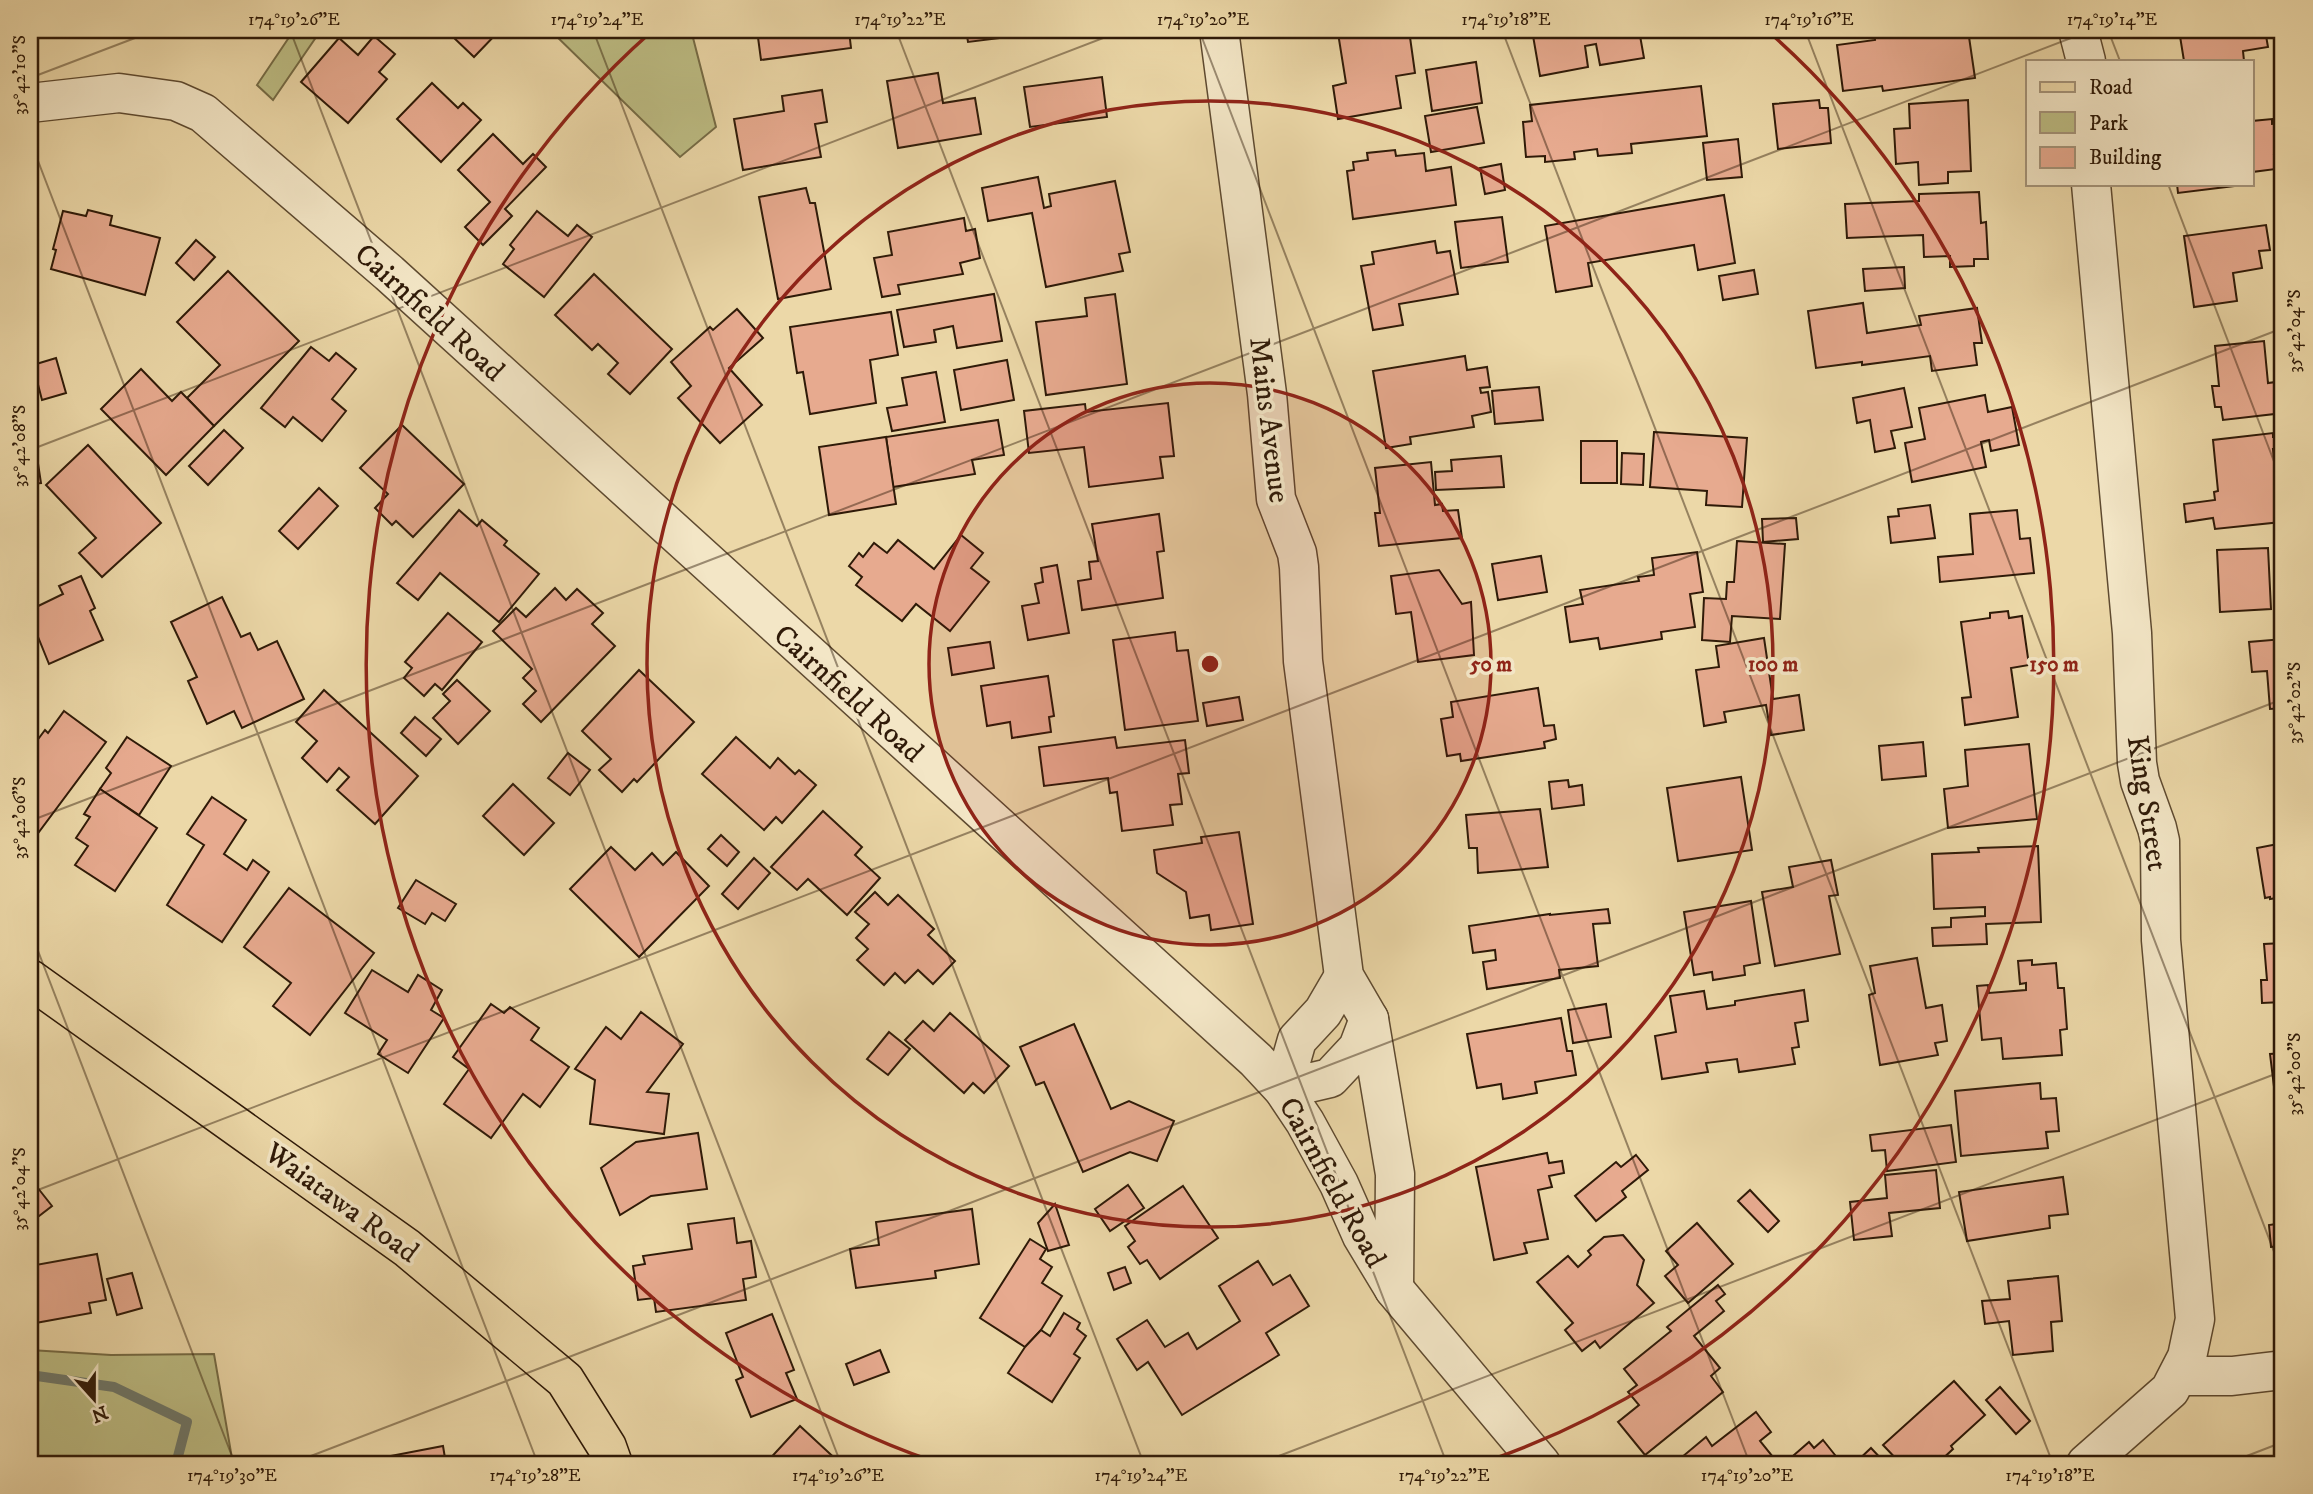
<svg xmlns="http://www.w3.org/2000/svg" width="2313" height="1494" viewBox="0 0 2313 1494" font-family="'IM FELL DW Pica',serif">
	<style>
		.green { fill: #bdbd84; stroke: #766c46; stroke-width: 2 }
		.lines { fill: none; stroke-linecap: round; stroke-linejoin: round }
		.stream { stroke: #6f796b; stroke-width: 10 }
		.building { fill: #e7aa8f; stroke: #2f1a08; stroke-width: 2 }
		.minor-casing { stroke: #5e4a30; stroke-width: 41 }
		.major-casing { stroke: #2f1a08; stroke-width: 41 }
		.minor { stroke: #f3e6c6; stroke-width: 38 }
		.major { stroke: #ecd8a8; stroke-width: 38 }
		.ticks { fill: none; stroke: #2f1a08; stroke-width: 2; stroke-opacity: 0.45 }
		.ring { fill: none; stroke: #8f2418; stroke-width: 3.5 }
		.labels { text-anchor: middle; stroke-width: 7; stroke-linejoin: round; paint-order: stroke }
		.street-label { font-size: 30px; fill: #2f1a08; stroke: #f3e6c6 }
		.centre { fill: #8f2418; stroke: #f3e6c6; stroke-width: 3.5 }
		.ring-label { font-size: 21px; text-anchor: middle; font-weight: bold; fill: #8f2418; stroke: #f3e6c6; stroke-width: 7; stroke-linejoin: round; paint-order: stroke }
		.neatline { fill: none; stroke: #2f1a08; stroke-width: 2.5 }
		.ticks-label { font-size: 18px; text-anchor: middle; fill: #2f1a08 }
	</style>
	<rect width="100%" height="100%" fill="#ecd8a8"/>
	<filter id="stains"><feTurbulence type="fractalNoise" baseFrequency=".00286" numOctaves="4"/><feColorMatrix values="0 0 0 0 .2 0 0 0 0 .09 0 0 0 0 .02 0 0 0 .5 -.17"/></filter>
	<radialGradient id="worn" r=".72"><stop offset=".6" stop-color="#630" stop-opacity="0"/><stop offset="1" stop-color="#630" stop-opacity=".3"/></radialGradient>
	<g class="green">
		<polygon points="294,30 321,30 273,100 257,85"/>
		<polygon points="550,30 691,30 716,127 680,157"/>
		<polygon points="30,1350 111,1355 214,1354 233,1464 30,1464"/>
	</g>
	<g class="lines">
		<polyline class="stream" points="30,1375 114,1387 187,1422 176,1464"/>
	</g>
	<g class="building">
		<polygon points="458,30 500,30 474,57 452,36"/>
		<polygon points="757,30 858,30 849,31 851,48 761,60"/>
		<polygon points="966,30 1055,30 1055,31 968,42"/>
		<polygon points="1356,30 1409,30 1415,73 1396,76 1401,108 1338,119 1333,86 1346,83 1338,33"/>
		<polygon points="1532,30 1639,30 1644,58 1600,65 1596,44 1585,46 1588,67 1540,76"/>
		<polygon points="1874,30 1968,30 1975,78 1883,91 1882,86 1843,91 1837,45 1875,40"/>
		<polygon points="2179,30 2265,30 2268,47 2243,51 2244,61 2184,61"/>
		<polygon points="374,36 395,54 379,72 387,79 348,123 301,82 339,38 358,55"/>
		<polygon points="1476,62 1482,103 1432,111 1426,70"/>
		<polygon points="938,73 943,103 975,98 981,134 898,148 887,81"/>
		<polygon points="1102,77 1107,117 1030,127 1024,87"/>
		<polygon points="432,83 458,108 463,103 481,120 441,162 397,119"/>
		<polygon points="1701,86 1707,136 1631,144 1632,153 1598,156 1597,149 1574,152 1575,159 1545,162 1545,156 1526,157 1523,122 1532,121 1530,105"/>
		<polygon points="822,90 827,122 815,124 821,157 743,170 734,119 784,111 782,96"/>
		<polygon points="1819,100 1820,108 1828,108 1831,143 1778,149 1773,104"/>
		<polygon points="1968,100 1971,171 1948,172 1948,183 1919,185 1918,162 1896,164 1894,129 1910,128 1909,104"/>
		<polygon points="1477,107 1484,143 1431,152 1425,116"/>
		<polygon points="2272,119 2272,124 2283,123 2283,154 2274,155 2276,169 2252,172 2252,121"/>
		<polygon points="493,134 523,164 533,154 546,167 505,209 512,216 483,245 465,227 490,202 458,170"/>
		<polygon points="1738,139 1742,177 1707,180 1703,143"/>
		<polygon points="1395,150 1396,156 1424,153 1426,171 1451,167 1456,205 1353,219 1347,171 1354,170 1353,162 1368,160 1367,153"/>
		<polygon points="1501,164 1505,190 1485,194 1480,168"/>
		<polygon points="1038,177 1044,208 1051,206 1049,194 1115,181 1130,252 1119,254 1123,271 1046,287 1032,213 988,221 982,188"/>
		<polygon points="2177,184 2242,184 2242,185 2178,193"/>
		<polygon points="806,188 810,203 815,203 831,289 778,299 759,197"/>
		<polygon points="1979,192 1981,223 1986,222 1988,259 1974,259 1974,266 1950,267 1950,256 1924,257 1923,235 1847,238 1845,204 1919,201 1919,194"/>
		<polygon points="1724,195 1735,263 1698,270 1694,245 1588,263 1592,286 1556,292 1545,226"/>
		<polygon points="88,210 112,216 110,225 160,238 145,295 51,269 56,250 53,249 63,211 86,216"/>
		<polygon points="537,211 568,236 577,225 592,237 544,297 503,264 514,249 510,245"/>
		<polygon points="1502,217 1508,262 1461,268 1455,222"/>
		<polygon points="964,218 966,231 975,229 980,258 960,263 963,274 898,285 900,294 882,297 874,258 892,255 888,232"/>
		<polygon points="2266,225 2270,250 2259,251 2262,268 2233,273 2237,301 2194,307 2184,236"/>
		<polygon points="196,240 215,257 194,280 176,263"/>
		<polygon points="1435,241 1437,253 1450,251 1458,294 1399,304 1403,325 1373,330 1361,266 1374,264 1372,252"/>
		<polygon points="1904,267 1905,288 1865,291 1863,269"/>
		<polygon points="1754,270 1758,294 1723,300 1719,276"/>
		<polygon points="228,271 299,341 214,426 187,398 220,365 177,322"/>
		<polygon points="594,274 672,349 630,394 608,374 618,363 598,344 592,350 555,315"/>
		<polygon points="994,294 1002,341 957,348 953,326 934,330 936,342 904,347 897,310"/>
		<polygon points="1115,294 1127,384 1046,395 1036,322 1087,316 1085,298"/>
		<polygon points="1863,303 1867,333 1921,325 1919,316 1977,308 1982,343 1974,343 1977,365 1932,371 1930,356 1862,365 1862,362 1816,368 1808,311"/>
		<polygon points="737,309 763,338 729,368 762,405 720,443 678,398 691,386 671,362 710,327 713,330"/>
		<polygon points="891,312 898,355 870,360 876,403 810,414 803,372 797,373 790,327"/>
		<polygon points="2264,341 2268,383 2283,381 2283,413 2223,420 2221,407 2215,407 2212,386 2219,386 2215,346"/>
		<polygon points="311,347 329,361 336,353 356,369 332,399 346,411 322,441 293,417 285,427 261,408"/>
		<polygon points="1465,356 1467,370 1487,367 1490,387 1480,388 1481,393 1488,392 1491,412 1472,416 1474,427 1410,437 1411,444 1386,448 1373,371"/>
		<polygon points="56,358 66,393 42,400 33,365"/>
		<polygon points="1007,360 1014,400 961,410 954,370"/>
		<polygon points="141,369 172,401 181,392 214,426 166,475 101,409"/>
		<polygon points="936,372 945,422 892,431 887,408 907,405 902,378"/>
		<polygon points="1539,387 1543,420 1495,424 1492,391"/>
		<polygon points="1904,388 1912,427 1891,431 1895,448 1875,452 1870,420 1857,423 1853,398"/>
		<polygon points="1985,395 1988,412 2012,407 2019,445 1991,451 1989,440 1981,442 1986,467 1912,482 1905,443 1925,439 1919,408"/>
		<polygon points="1168,403 1174,456 1160,457 1163,478 1089,487 1084,447 1029,453 1024,411 1085,404 1086,412"/>
		<polygon points="998,420 1004,455 972,460 975,474 893,487 886,437"/>
		<polygon points="402,425 464,484 413,537 396,521 392,525 375,508 388,494 360,468"/>
		<polygon points="224,430 243,448 208,485 189,466"/>
		<polygon points="33,431 41,483 30,484 30,432"/>
		<polygon points="1654,432 1747,438 1742,507 1706,505 1707,491 1650,487"/>
		<polygon points="2273,433 2273,437 2278,437 2279,449 2273,449 2281,522 2215,529 2213,518 2186,522 2184,504 2215,500 2214,492 2218,491 2213,440"/>
		<polygon points="886,437 896,504 829,515 819,447"/>
		<rect x="1581" y="441" width="36" height="42"/>
		<polygon points="88,445 161,523 102,577 79,553 96,538 46,485"/>
		<polygon points="1622,453 1644,454 1643,485 1621,484"/>
		<polygon points="1501,456 1504,487 1436,490 1435,472 1452,471 1451,460"/>
		<polygon points="1431,462 1435,505 1442,504 1443,511 1458,510 1462,538 1379,546 1375,513 1380,513 1375,468"/>
		<polygon points="319,488 338,506 298,549 279,531"/>
		<polygon points="1930,505 1935,538 1891,543 1888,517 1899,516 1898,509"/>
		<polygon points="459,510 477,526 482,520 507,541 504,545 539,574 499,622 440,573 418,600 397,583"/>
		<polygon points="2017,510 2020,539 2030,538 2034,573 1940,582 1938,557 1973,554 1970,514"/>
		<polygon points="1159,514 1164,551 1157,552 1163,598 1082,610 1078,581 1091,579 1089,562 1098,561 1092,524"/>
		<polygon points="1796,518 1798,539 1763,542 1762,519"/>
		<polygon points="961,535 983,553 971,568 989,582 950,631 916,604 902,621 856,585 862,577 849,566 859,553 863,557 874,543 887,553 898,540 934,569"/>
		<polygon points="1737,541 1785,544 1780,619 1732,616 1730,642 1702,640 1704,598 1726,599 1727,582 1734,582"/>
		<polygon points="2268,548 2271,609 2220,612 2217,550"/>
		<polygon points="1697,552 1703,592 1690,594 1695,627 1661,632 1662,639 1600,649 1598,638 1570,642 1565,607 1583,604 1580,590 1639,581 1638,577 1654,575 1652,558"/>
		<polygon points="1541,556 1547,592 1498,600 1492,564"/>
		<polygon points="1057,565 1069,633 1028,640 1022,606 1039,603 1035,584 1043,582 1041,568"/>
		<polygon points="1439,570 1462,604 1471,602 1474,655 1418,662 1411,612 1396,614 1391,576"/>
		<polygon points="81,576 95,608 90,611 103,640 49,664 30,617 30,610 63,594 59,586"/>
		<polygon points="555,588 566,600 577,589 603,613 592,624 615,646 541,722 523,704 536,691 523,678 532,669 493,631 516,608 526,617"/>
		<polygon points="222,597 241,637 250,633 258,650 277,641 304,699 242,728 234,711 207,724 188,681 197,677 171,622"/>
		<polygon points="2008,611 2009,618 2022,616 2029,665 2011,668 2018,717 1965,725 1962,698 1971,697 1961,622 1990,618 1990,613"/>
		<polygon points="448,613 482,642 442,690 435,684 424,696 404,678 412,668 405,662"/>
		<polygon points="1175,632 1177,651 1188,650 1198,721 1125,730 1113,640"/>
		<polygon points="1764,638 1773,699 1799,695 1804,730 1771,735 1766,705 1724,712 1726,722 1704,726 1696,670 1719,667 1716,646"/>
		<polygon points="2283,639 2283,708 2270,709 2267,671 2252,672 2249,642"/>
		<polygon points="990,642 994,668 952,675 948,648"/>
		<polygon points="639,670 694,722 637,782 634,779 622,792 599,770 611,759 582,731"/>
		<polygon points="1048,676 1054,716 1049,717 1051,732 1012,738 1010,722 987,726 981,686"/>
		<polygon points="457,680 490,711 458,744 433,718 450,701 443,694"/>
		<polygon points="1538,688 1544,726 1554,725 1556,739 1544,742 1545,748 1461,761 1460,754 1447,756 1441,719 1453,717 1451,702"/>
		<polygon points="324,690 418,776 375,824 337,790 349,777 339,768 327,782 302,758 317,741 296,722"/>
		<polygon points="1239,697 1243,720 1207,726 1203,703"/>
		<polygon points="64,711 106,742 30,844 30,750 45,730 48,733"/>
		<polygon points="415,717 441,739 426,756 401,733"/>
		<polygon points="127,737 171,766 139,815 100,789 111,773 106,768"/>
		<polygon points="736,737 770,768 778,758 795,774 799,770 816,785 782,823 776,817 764,830 702,774"/>
		<polygon points="1115,737 1117,748 1185,740 1189,773 1178,774 1182,804 1170,805 1173,825 1122,831 1117,792 1110,793 1108,778 1044,786 1039,747"/>
		<polygon points="1923,742 1926,776 1882,780 1879,746"/>
		<polygon points="2029,744 2037,819 1948,828 1944,789 1968,786 1965,750"/>
		<polygon points="568,753 590,770 570,795 548,778"/>
		<polygon points="2283,757 2283,812 2277,813 2274,758"/>
		<polygon points="1741,777 1752,850 1678,861 1667,788"/>
		<polygon points="1568,780 1569,787 1582,785 1584,805 1552,809 1549,782"/>
		<polygon points="513,784 554,823 524,855 483,816"/>
		<polygon points="100,789 157,828 115,891 75,865 88,846 76,838 90,817 84,814"/>
		<polygon points="212,797 246,820 224,854 247,870 253,860 269,872 222,942 167,905 204,845 187,834"/>
		<polygon points="1540,809 1548,867 1478,873 1477,848 1469,848 1466,815"/>
		<polygon points="823,811 862,847 855,855 880,878 847,915 808,879 797,890 771,867"/>
		<polygon points="1239,832 1253,924 1211,930 1209,915 1190,918 1186,892 1157,873 1154,850 1202,843 1201,837"/>
		<polygon points="721,835 739,852 727,866 708,849"/>
		<polygon points="2283,843 2283,897 2270,899 2270,897 2265,898 2257,848"/>
		<polygon points="2038,846 2041,922 1986,924 1987,944 1933,946 1932,928 1951,927 1951,918 1985,916 1985,907 1934,909 1932,854 1979,852 1978,848"/>
		<polygon points="611,847 635,870 652,853 663,865 676,852 709,886 639,957 570,889"/>
		<polygon points="754,858 770,873 738,909 722,894"/>
		<polygon points="1831,860 1838,895 1829,896 1840,954 1775,966 1762,892 1793,887 1789,867"/>
		<polygon points="416,880 456,904 445,921 432,913 425,924 398,908"/>
		<polygon points="289,888 374,953 310,1035 273,1006 291,983 244,947"/>
		<polygon points="875,892 888,905 898,895 934,929 928,935 955,961 933,984 918,970 905,983 895,973 884,985 857,960 868,949 856,938 869,924 855,912"/>
		<polygon points="1751,901 1760,963 1744,966 1745,975 1713,980 1712,972 1694,975 1684,912"/>
		<polygon points="1608,909 1610,923 1593,924 1598,966 1559,970 1560,978 1487,989 1483,962 1496,960 1495,950 1473,953 1469,926 1550,914 1550,915"/>
		<polygon points="2283,943 2283,1002 2262,1003 2261,980 2267,980 2264,944"/>
		<polygon points="1917,958 1926,1008 1942,1005 1947,1041 1935,1043 1938,1055 1880,1065 1869,995 1875,993 1870,966"/>
		<polygon points="2032,960 2032,965 2056,963 2058,988 2064,988 2067,1029 2060,1030 2062,1055 2003,1059 2001,1038 1982,1040 1977,986 1988,985 1989,993 2026,990 2026,983 2020,984 2018,961"/>
		<polygon points="372,970 408,992 418,975 442,990 431,1010 444,1018 408,1073 378,1054 387,1040 345,1013"/>
		<polygon points="1804,990 1808,1021 1795,1023 1799,1047 1792,1048 1795,1064 1739,1072 1737,1059 1706,1063 1708,1072 1662,1079 1655,1036 1676,1032 1670,996 1704,991 1707,1009 1735,1005 1735,1001"/>
		<polygon points="491,1004 504,1013 510,1007 539,1028 531,1040 569,1067 540,1107 523,1094 491,1138 444,1104 469,1069 453,1057"/>
		<polygon points="1606,1004 1611,1037 1573,1043 1568,1010"/>
		<polygon points="641,1012 683,1044 647,1092 669,1094 664,1134 590,1124 595,1080 575,1069 606,1027 621,1039"/>
		<polygon points="950,1013 1009,1066 984,1093 973,1083 964,1093 905,1040 923,1021 934,1031"/>
		<polygon points="1561,1018 1567,1051 1572,1051 1576,1075 1535,1082 1537,1093 1503,1099 1501,1084 1477,1088 1467,1034"/>
		<polygon points="1074,1024 1111,1109 1129,1101 1174,1121 1157,1161 1130,1152 1083,1172 1044,1082 1036,1085 1020,1047"/>
		<polygon points="889,1032 910,1049 888,1075 867,1059"/>
		<polygon points="2283,1053 2283,1115 2281,1102 2276,1103 2270,1054"/>
		<polygon points="2040,1083 2041,1099 2056,1098 2059,1131 2046,1132 2048,1148 1961,1156 1955,1091"/>
		<polygon points="1951,1125 1956,1162 1887,1171 1885,1150 1872,1151 1870,1135"/>
		<polygon points="698,1133 707,1189 651,1196 620,1215 601,1168 636,1142"/>
		<polygon points="2283,1141 2283,1166 2279,1142"/>
		<polygon points="1547,1153 1549,1163 1562,1161 1564,1173 1549,1176 1552,1187 1538,1190 1548,1239 1524,1243 1527,1253 1494,1260 1476,1167"/>
		<polygon points="1636,1155 1648,1170 1622,1191 1626,1197 1596,1221 1575,1196 1616,1162 1621,1167"/>
		<polygon points="1936,1170 1940,1208 1889,1213 1892,1236 1854,1240 1850,1202 1887,1198 1885,1175"/>
		<polygon points="2063,1177 2068,1214 2049,1216 2050,1228 1967,1241 1959,1192"/>
		<polygon points="30,1178 52,1206 30,1223"/>
		<polygon points="1128,1185 1144,1208 1110,1231 1095,1209"/>
		<polygon points="1183,1186 1218,1238 1160,1279 1147,1260 1140,1264 1128,1247 1135,1241 1125,1226"/>
		<polygon points="1750,1190 1779,1221 1768,1232 1738,1201"/>
		<polygon points="1055,1204 1069,1245 1048,1251 1038,1223"/>
		<polygon points="972,1209 979,1264 935,1271 936,1278 856,1288 850,1249 879,1245 876,1222"/>
		<polygon points="734,1218 737,1243 751,1241 756,1277 743,1279 746,1300 656,1312 654,1298 638,1300 633,1266 645,1264 643,1256 692,1249 688,1224"/>
		<polygon points="1697,1223 1733,1264 1688,1303 1665,1276 1678,1265 1666,1251"/>
		<polygon points="2283,1223 2283,1246 2271,1247 2269,1225"/>
		<polygon points="1623,1235 1644,1260 1637,1285 1654,1303 1600,1348 1595,1341 1582,1351 1565,1330 1573,1323 1537,1282 1568,1256 1578,1267 1591,1255 1588,1251 1604,1237"/>
		<polygon points="1030,1239 1046,1249 1040,1259 1052,1267 1042,1283 1062,1296 1041,1330 1025,1347 980,1318"/>
		<polygon points="97,1254 106,1300 89,1303 91,1313 30,1324 30,1266"/>
		<polygon points="1258,1261 1273,1285 1290,1275 1309,1306 1266,1333 1279,1355 1182,1415 1148,1362 1137,1370 1117,1339 1147,1320 1165,1347 1188,1333 1197,1349 1240,1321 1219,1286"/>
		<polygon points="1125,1267 1131,1283 1114,1290 1108,1273"/>
		<polygon points="132,1273 142,1308 117,1315 107,1279"/>
		<polygon points="2058,1276 2062,1321 2051,1322 2053,1351 2013,1355 2009,1321 1985,1324 1982,1301 2010,1299 2008,1281"/>
		<polygon points="1718,1285 1725,1294 1716,1301 1724,1311 1694,1336 1720,1368 1711,1376 1723,1392 1645,1455 1618,1422 1639,1405 1628,1392 1637,1385 1624,1369 1671,1331 1667,1327"/>
		<polygon points="1064,1313 1080,1323 1077,1329 1086,1336 1074,1354 1080,1358 1052,1402 1008,1373 1025,1347 1041,1330 1050,1336"/>
		<polygon points="772,1314 794,1370 786,1373 797,1399 751,1417 736,1380 743,1377 726,1333"/>
		<polygon points="880,1350 889,1372 854,1385 846,1364"/>
		<polygon points="1954,1381 1985,1415 1951,1446 1953,1449 1937,1464 1901,1464 1883,1445"/>
		<polygon points="2000,1387 2030,1421 2016,1434 1986,1400"/>
		<polygon points="1756,1412 1771,1432 1760,1441 1777,1462 1774,1464 1688,1464 1682,1457 1706,1437 1712,1446"/>
		<polygon points="800,1426 841,1464 765,1464"/>
		<polygon points="1823,1440 1839,1460 1834,1464 1788,1464 1786,1462 1809,1442 1814,1448"/>
		<polygon points="443,1446 446,1464 381,1464 380,1458"/>
		<polygon points="1871,1448 1886,1464 1854,1464"/>
	</g>
	<g class="lines">
		<defs>
			<g id="minor">
				<polyline points="1219,30 1267,394 1276,499 1297,553 1299,567 1303,661 1344,976 1369,1019 1395,1174 1394,1289"/>
				<polyline points="2078,30 2086,61"/>
				<polyline points="30,103 119,93 176,101 203,113 389,273 1256,1060 1283,1089 1305,1122 1339,1184 1362,1236 1394,1289 1541,1464"/>
				<polyline points="1344,976 1323,1012 1297,1040 1283,1089 1330,1078 1358,1048 1369,1019"/>
				<polyline points="2179,1376 2232,1376 2283,1370"/>
				<polyline points="2086,1464 2170,1390 2187,1357 2195,1319 2161,940 2160,841 2157,828 2140,781 2137,763 2132,633 2091,184"/>
			</g>
			<polyline id="major" points="30,979 407,1248 565,1380 607,1447 613,1464"/>
		</defs>
		<use href="#minor" class="minor-casing"/>
		<use href="#major" class="major-casing"/>
		<use href="#minor" class="minor"/>
		<use href="#major" class="major"/>
	</g>
	<path class="ticks" d="M 290,30 L 841,1464M 593,30 L 1144,1464M 896,30 L 1447,1464M 1199,30 L 1750,1464M 1502,30 L 2053,1464M 1805,30 L 2283,1275M 2108,30 L 2120,61M 30,78 L 156,30M 30,140 L 538,1464M 2168,184 L 2283,485M 30,450 L 1124,30M 30,821 L 2092,30M 30,930 L 235,1464M 30,1193 L 2283,328M 290,1464 L 2283,699M 1258,1464 L 2283,1071M 2226,1464 L 2283,1442"/>
	<circle cx="1210" cy="664" r="281" fill="#8f2418" fill-opacity=".12"/>
	<g class="ring">
		<circle cx="1210" cy="664" r="281"/>
		<circle cx="1210" cy="664" r="563"/>
		<path d="M935 1462A844 844 0 0 1 651 32M1769 32A844 844 0 0 1 1485 1462"/>
	</g>
	<g class="labels">
		<g class="street-label">
			<text transform="translate(430 312) rotate(42)" y="10">Cairnfield Road</text>
			<text transform="translate(1270 420) rotate(83)" y="10">Mains Avenue</text>
			<text transform="translate(849 693) rotate(42)" y="10">Cairnfield Road</text>
			<text transform="translate(2148 803) rotate(81)" y="10">King Street</text>
			<text transform="translate(1333 1182) rotate(61)" y="10">Cairnfield Road</text>
			<text transform="translate(342 1202) rotate(36)" y="10">Waiatawa Road</text>
		</g>
	</g>
	<circle cx="1210" cy="664" r="10" class="centre"/>
	<g class="ring-label">
		<text x="1491" y="671">50 m</text>
		<text x="1773" y="671">100 m</text>
		<text x="2054" y="671">150 m</text>
	</g>
	<rect width="2313" height="1494" fill="none" stroke="#ecd8a8" stroke-width="77"/>
	<rect x="2026" y="60" width="228" height="126" fill="#f3e6c6" stroke="#a5947a" stroke-width="2"/>
	<rect x="2040" y="82" width="35" height="10" fill="#ecd8a8" stroke="#a5947a" stroke-width="2"/>
	<text x="2089" y="94" font-size="21" fill="#2f1a08">Road</text>
	<rect x="2040" y="112" width="35" height="21" fill="#bdbd84" stroke="#a5947a" stroke-width="2"/>
	<text x="2089" y="130" font-size="21" fill="#2f1a08">Park</text>
	<rect x="2040" y="147" width="35" height="21" fill="#e7aa8f" stroke="#a5947a" stroke-width="2"/>
	<text x="2089" y="164" font-size="21" fill="#2f1a08">Building</text>
	<g transform="translate(94 1399) rotate(159)" stroke="#f3e6c6" stroke-width="5" paint-order="stroke">
	<path d="M0-5L12 26L0 18L-12 26Z" fill="#2f1a08"/>
	<text y="-10" font-size="19" font-weight="bold" text-anchor="middle" fill="#2f1a08">N</text>
	</g>
	<rect x="38" y="38" width="2236" height="1418" class="neatline"/>
	<g class="ticks-label">
		<text x="294" y="25">174°19'26"E</text>
		<text x="597" y="25">174°19'24"E</text>
		<text x="900" y="25">174°19'22"E</text>
		<text x="1203" y="25">174°19'20"E</text>
		<text x="1506" y="25">174°19'18"E</text>
		<text x="1809" y="25">174°19'16"E</text>
		<text x="2112" y="25">174°19'14"E</text>
		<text transform="translate(19 75) rotate(-90)" y="6">35°42'10"S</text>
		<text transform="translate(2294 331) rotate(-90)" y="6">35°42'04"S</text>
		<text transform="translate(19 446) rotate(-90)" y="6">35°42'08"S</text>
		<text transform="translate(2294 703) rotate(-90)" y="6">35°42'02"S</text>
		<text transform="translate(19 818) rotate(-90)" y="6">35°42'06"S</text>
		<text transform="translate(2294 1074) rotate(-90)" y="6">35°42'00"S</text>
		<text transform="translate(19 1189) rotate(-90)" y="6">35°42'04"S</text>
		<text x="232" y="1481">174°19'30"E</text>
		<text x="535" y="1481">174°19'28"E</text>
		<text x="838" y="1481">174°19'26"E</text>
		<text x="1141" y="1481">174°19'24"E</text>
		<text x="1444" y="1481">174°19'22"E</text>
		<text x="1747" y="1481">174°19'20"E</text>
		<text x="2050" y="1481">174°19'18"E</text>
	</g>
	<rect width="100%" height="100%" filter="url(#stains)"/>
	<rect width="100%" height="100%" fill="url(#worn)"/>
</svg>
